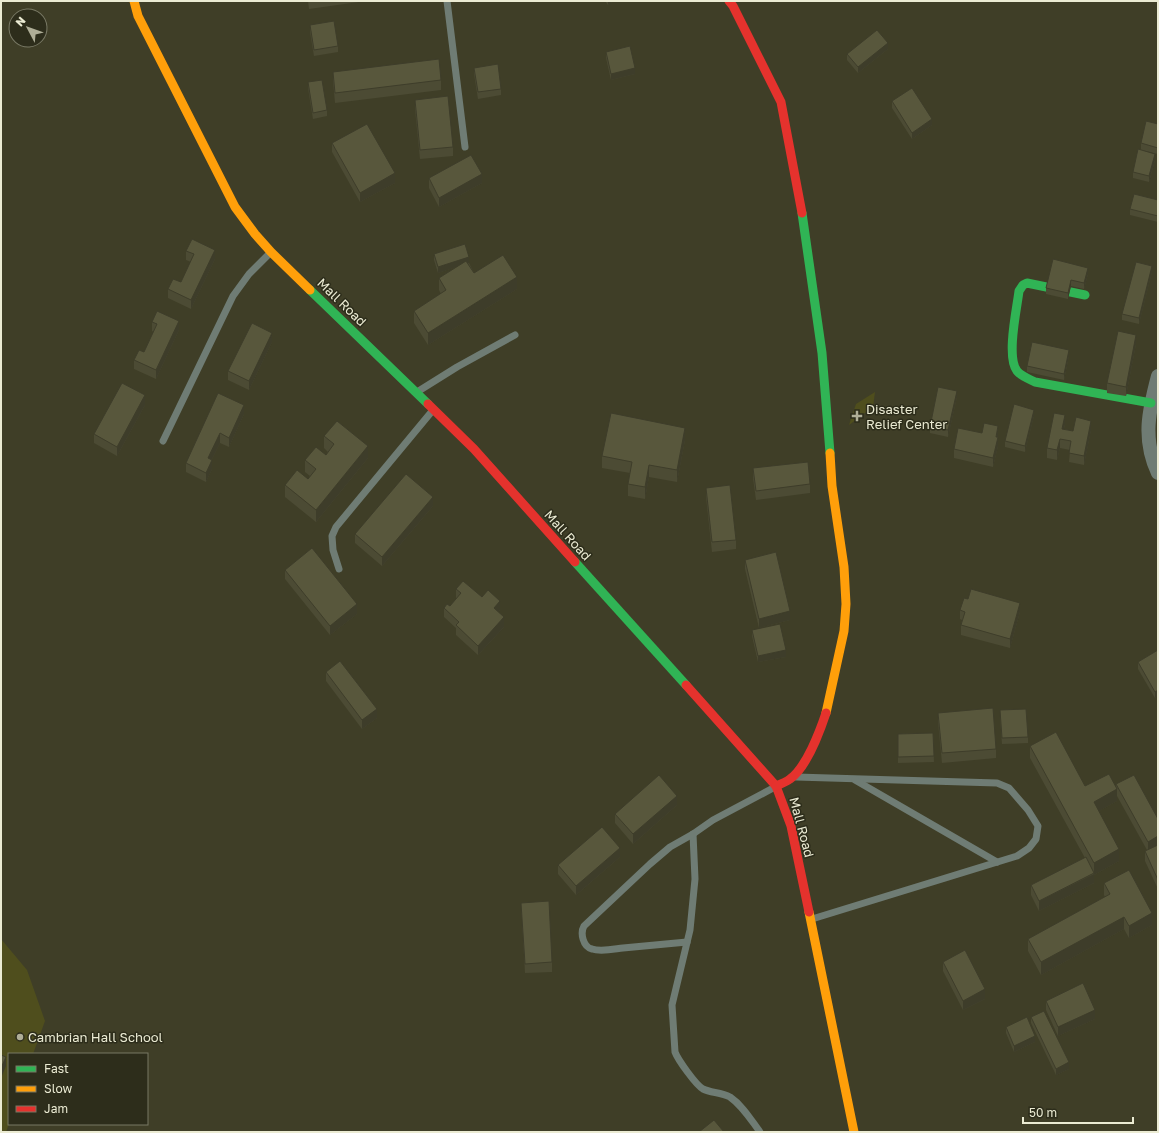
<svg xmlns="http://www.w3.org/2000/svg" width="1159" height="1133" viewBox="0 0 1159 1133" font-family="'Golos Text',sans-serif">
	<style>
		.built { fill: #4f4e1d }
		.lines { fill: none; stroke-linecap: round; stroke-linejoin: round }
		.lane { stroke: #6f7c74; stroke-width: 7 }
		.street { stroke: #6f7c74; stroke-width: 14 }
		.fast { stroke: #30b455; stroke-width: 9 }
		.slow { stroke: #ff9f0a; stroke-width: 9 }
		.jam { stroke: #e5322d; stroke-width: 9 }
		.wall { fill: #4c4b34 }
		.shaded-wall { fill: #3e3d2a }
		.building { fill: #58573c; stroke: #3e3d2a }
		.poi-dot { fill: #afae97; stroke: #2d2d1b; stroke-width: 1.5 }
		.labels { text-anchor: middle; stroke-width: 3; stroke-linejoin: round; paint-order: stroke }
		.street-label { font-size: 13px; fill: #ebebd3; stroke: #2d2d1b }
		.poi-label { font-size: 13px; fill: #ebebd3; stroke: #2d2d1b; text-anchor: start }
	</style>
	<rect width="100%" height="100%" fill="#3f3e27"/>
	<g class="built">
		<polygon points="875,392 873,407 849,425 856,404"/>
		<polygon points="1,939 27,970 45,1021 33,1054 9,1054 9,1124 6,1132 1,1132"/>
	</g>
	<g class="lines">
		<g class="lane">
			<polyline points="447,1 465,147"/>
			<polyline points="417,392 457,367 515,335"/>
			<polyline points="163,441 233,296 249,274 270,253"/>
			<polyline points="339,569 333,550 332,536 336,527 433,410"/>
			<polyline points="796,777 997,783 1009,788 1028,810 1038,826 1036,839 1029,848 1017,856 812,919"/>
			<polyline points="855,780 997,862"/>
			<path d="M 693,834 L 695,879 L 690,930 L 672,1005 L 675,1052 C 678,1060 696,1085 703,1089 C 711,1093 721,1092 730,1097 C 743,1106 751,1120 760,1132"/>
			<path d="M 687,942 C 666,944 644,946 623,948 C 614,949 601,952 592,949 C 583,947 580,933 584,926 L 650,864 L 670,847 L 693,834 L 713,820 L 775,787"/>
		</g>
		<path class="street" d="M 1158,376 C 1149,410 1142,439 1158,473"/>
		<g class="fast">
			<polyline points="802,213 822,353 830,453"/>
			<polyline points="310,290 428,404"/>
			<path d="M 1085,295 L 1027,283 L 1023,285 L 1019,291 C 1017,308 1006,357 1017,371 C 1021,376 1029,379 1035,382 L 1151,403"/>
			<polyline points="575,562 686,685"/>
		</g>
		<g class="slow">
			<polyline points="134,1 138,16 235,207 255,234 271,252 310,290"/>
			<polyline points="826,713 844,631 846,604 844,567 832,486 830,453"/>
			<polyline points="809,912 854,1132"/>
		</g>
		<g class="jam">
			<polyline points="729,1 733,6 781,102 802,213"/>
			<polyline points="428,404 474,449 575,562"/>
			<polyline points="686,685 776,786 791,826 809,912"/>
			<path d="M 776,786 C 781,784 786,782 790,779 C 806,768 820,731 826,713"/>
		</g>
	</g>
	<g class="wall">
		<polygon points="308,1 366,1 309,9"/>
		<polygon points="605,1 613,1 608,5"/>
		<polygon points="310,25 338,46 338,52 314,56 310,32"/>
		<polygon points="888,49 858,73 847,60 847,54"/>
		<polygon points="606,52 635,74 611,80 606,58"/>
		<polygon points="474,68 501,89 501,95 478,99 474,74"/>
		<polygon points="333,72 441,80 441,90 335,103 333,81"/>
		<polygon points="308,82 327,110 327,116 313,119 308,88"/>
		<polygon points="415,100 453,147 453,156 420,159 415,109"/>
		<polygon points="892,101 932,125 912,139 892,108"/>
		<polygon points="1158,124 1158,154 1141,150 1141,143"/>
		<polygon points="332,143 395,183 360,202 332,152"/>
		<polygon points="1155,160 1149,182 1133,178 1133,172"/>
		<polygon points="429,178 482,183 439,207 429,188"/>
		<polygon points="1158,200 1158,222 1130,215 1130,209"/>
		<polygon points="186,251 215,259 191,309 168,298 168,289 181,282 191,262 186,260"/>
		<polygon points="434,254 469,263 474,273 517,289 428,345 414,323 414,311 441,294 439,290 439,278 456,267 438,273 434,260"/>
		<polygon points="1152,272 1139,324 1122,320 1122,314"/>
		<polygon points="1088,274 1084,289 1071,286 1068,299 1046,294 1046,288"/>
		<polygon points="152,322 179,330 156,379 134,369 134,360 144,352 154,332 152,331"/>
		<polygon points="272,342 249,390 228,380 228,371"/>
		<polygon points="1136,344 1126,396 1107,393 1107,383"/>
		<polygon points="1069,356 1064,380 1027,372 1027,366"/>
		<polygon points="957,397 948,437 930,433 930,427"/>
		<polygon points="145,405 117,456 94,443 94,434"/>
		<polygon points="244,405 244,414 229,447 220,443 212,459 212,469 206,482 186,472 186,463"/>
		<polygon points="1034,416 1025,452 1005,447 1005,441"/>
		<polygon points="1065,424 1064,429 1073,431 1091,430 1084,465 1069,462 1070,450 1060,448 1057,460 1047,458 1047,448"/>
		<polygon points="998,426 998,446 993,467 954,458 954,449 982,433"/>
		<polygon points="324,436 368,458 316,522 285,497 285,485 308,479 310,476 305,472 305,460 326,455 328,452 324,448"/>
		<polygon points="685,440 677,482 649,477 645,499 628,496 628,484 630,473 602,468 602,456"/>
		<polygon points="753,468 810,484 810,493 756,500 753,478"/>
		<polygon points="706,488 736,540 736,549 712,552 706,497"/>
		<polygon points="433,506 382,566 355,543 355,534"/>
		<polygon points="745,560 790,620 759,628 745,569"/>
		<polygon points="285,570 357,614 330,635 285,579"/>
		<polygon points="456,589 482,597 500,610 498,612 504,627 478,655 456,635 456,628 444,617 444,608 450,606 457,598 456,598"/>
		<polygon points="960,610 1020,612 1010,648 961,635 961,625 962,620 960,619"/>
		<polygon points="752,630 786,657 758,662 752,636"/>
		<polygon points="1158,650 1158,696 1155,698 1138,669 1138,662"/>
		<polygon points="326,672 377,718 362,729 326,681"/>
		<polygon points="938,713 996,749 996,758 942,763 938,722"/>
		<polygon points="1000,717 1028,737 1028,743 1002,744"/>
		<polygon points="933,733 934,762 898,763 898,734"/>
		<polygon points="1030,746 1085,786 1116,787 1116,784 1158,819 1158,889 1145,861 1145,851 1147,850 1117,796 1117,801 1099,811 1119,861 1094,875 1094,883 1039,911 1031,895 1031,885 1085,858 1030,758"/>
		<polygon points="677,805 633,844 615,823 615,814"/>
		<polygon points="620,857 576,895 558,874 558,865"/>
		<polygon points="1104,883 1152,925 1129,938 1124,929 1041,975 1028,951 1028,939 1105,897 1104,895"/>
		<polygon points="521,903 552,962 552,972 525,973"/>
		<polygon points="943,962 985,999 963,1010 943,971"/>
		<polygon points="1046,1001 1095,1019 1058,1036 1046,1010"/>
		<polygon points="1031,1017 1069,1069 1056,1075 1031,1023"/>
		<polygon points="1006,1027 1035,1042 1014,1052 1006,1033"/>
	</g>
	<g class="shaded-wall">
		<polygon points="608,1 613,1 608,5"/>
		<polygon points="888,43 888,49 858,73 858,67"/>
		<polygon points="635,68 635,74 611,80 611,74"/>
		<polygon points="932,119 932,125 912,139 912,133"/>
		<polygon points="1155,154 1155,160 1149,182 1149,176"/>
		<polygon points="395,173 395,183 360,202 360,193"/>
		<polygon points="482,174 482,183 439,207 439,198"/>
		<polygon points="215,250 215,259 191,309 191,300"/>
		<polygon points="469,257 469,263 438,273 438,267"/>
		<polygon points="1152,266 1152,272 1139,324 1139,318"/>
		<polygon points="1088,268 1088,274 1084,289 1084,283"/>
		<polygon points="517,277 517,289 428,345 428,333"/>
		<polygon points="1071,280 1071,286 1068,299 1068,293"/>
		<polygon points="179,321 179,330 156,379 156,370"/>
		<polygon points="272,333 272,342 249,390 249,381"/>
		<polygon points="1136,335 1136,344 1126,396 1126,387"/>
		<polygon points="1069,350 1069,356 1064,380 1064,374"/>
		<polygon points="957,391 957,397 948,437 948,430"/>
		<polygon points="145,395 145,405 117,456 117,447"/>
		<polygon points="244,405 244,414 229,447 229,438"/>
		<polygon points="1034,410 1034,416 1025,452 1025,446"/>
		<polygon points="1065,415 1065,424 1062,438 1062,429"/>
		<polygon points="1091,421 1091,430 1084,465 1084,456"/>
		<polygon points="998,426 998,436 996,446 996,437"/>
		<polygon points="685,428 685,440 677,482 677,470"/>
		<polygon points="220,433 220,443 208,467 208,458"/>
		<polygon points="998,437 998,446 993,467 993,458"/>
		<polygon points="1060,439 1060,448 1057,460 1057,450"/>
		<polygon points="368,446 368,458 316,522 316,510"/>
		<polygon points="212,460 212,469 206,482 206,473"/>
		<polygon points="649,465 649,477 645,499 645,487"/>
		<polygon points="433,497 433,506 382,566 382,557"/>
		<polygon points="500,601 500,610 494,617 494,608"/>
		<polygon points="1020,603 1020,612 1010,648 1010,639"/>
		<polygon points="357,604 357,614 330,635 330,626"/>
		<polygon points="790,611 790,620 759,628 759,619"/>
		<polygon points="504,617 504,627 478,655 478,646"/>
		<polygon points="786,650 786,657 758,662 758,656"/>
		<polygon points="1158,690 1158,696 1155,698 1155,692"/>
		<polygon points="377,709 377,718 362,729 362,720"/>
		<polygon points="1117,789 1117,801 1094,814 1094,802"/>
		<polygon points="677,796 677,805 633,844 633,834"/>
		<polygon points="1158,836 1158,845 1148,851 1148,842"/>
		<polygon points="620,848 620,857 576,895 576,886"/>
		<polygon points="1119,849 1119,861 1094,875 1094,883 1039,911 1039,901 1094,874 1094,863"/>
		<polygon points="1152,913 1152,925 1129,938 1129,926"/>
		<polygon points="1124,917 1124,929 1041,975 1041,962"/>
		<polygon points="985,989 985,999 963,1010 963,1001"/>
		<polygon points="1095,1010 1095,1019 1058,1036 1058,1027"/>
		<polygon points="1035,1036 1035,1042 1014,1052 1014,1046"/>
		<polygon points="6,1057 6,1066 1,1078 1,1068"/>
		<polygon points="1069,1062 1069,1069 1056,1075 1056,1069"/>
		<polygon points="2,1116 2,1125 1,1127 1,1118"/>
	</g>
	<g class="building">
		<polygon points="334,21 338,46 314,50 310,25"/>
		<polygon points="877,30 888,43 858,67 847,54"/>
		<polygon points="630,46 635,68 611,74 606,52"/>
		<polygon points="439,59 441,80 335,93 333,72"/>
		<polygon points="498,64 501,89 478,92 474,68"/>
		<polygon points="322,80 327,110 313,113 308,82"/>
		<polygon points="912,88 932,119 912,133 892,101"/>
		<polygon points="448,96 453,147 420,150 415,100"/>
		<polygon points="1146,121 1158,124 1158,148 1141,143"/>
		<polygon points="367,124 395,173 360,193 332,143"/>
		<polygon points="1138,149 1155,154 1149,176 1133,172"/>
		<polygon points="471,155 482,174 439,198 429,178"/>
		<polygon points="1134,194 1158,200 1158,216 1130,209"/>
		<polygon points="192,239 215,250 191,300 168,289 173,279 181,282 194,254 186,251"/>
		<polygon points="465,244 469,257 438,267 434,254"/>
		<polygon points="503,255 517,277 428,333 414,311 446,290 439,278 466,261 474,273"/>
		<polygon points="1053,259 1088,268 1084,283 1071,280 1068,293 1046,288"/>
		<polygon points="1136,262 1152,266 1139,318 1122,314"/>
		<polygon points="157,311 179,321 156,370 134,360 139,350 144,352 157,324 152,322"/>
		<polygon points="252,323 272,333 249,381 228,371"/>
		<polygon points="1118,331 1136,335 1126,387 1107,383"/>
		<polygon points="1032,342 1069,350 1064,374 1027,366"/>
		<polygon points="122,383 145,395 117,447 94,434"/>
		<polygon points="938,387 957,391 948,430 930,427"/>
		<polygon points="218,393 244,405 229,438 220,433 208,458 212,460 206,473 186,463"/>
		<polygon points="1014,404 1034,410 1025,446 1005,441"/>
		<polygon points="611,413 685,428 677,470 649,465 645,487 628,484 632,462 602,456"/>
		<polygon points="1054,413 1065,415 1062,429 1073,431 1076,417 1091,421 1084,456 1069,453 1071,441 1060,439 1057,450 1047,448"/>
		<polygon points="337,421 368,446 316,510 285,485 297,470 308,479 316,469 305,460 316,447 326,455 334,444 324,436"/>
		<polygon points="984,423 998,426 996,437 998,437 993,458 954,449 958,428 982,433"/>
		<polygon points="808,462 810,484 756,491 753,468"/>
		<polygon points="406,474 433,497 382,557 355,534"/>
		<polygon points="730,485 736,540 712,542 706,488"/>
		<polygon points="312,548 357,604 330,626 285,570"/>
		<polygon points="776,552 790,611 759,619 745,560"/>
		<polygon points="463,581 482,597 488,590 500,601 494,608 504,617 478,646 456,625 459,622 444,608 447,604 450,606 461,593 456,589"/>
		<polygon points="971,589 1020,603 1010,639 961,625 965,612 960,610 964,598 968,599"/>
		<polygon points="780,624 786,650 758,656 752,630"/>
		<polygon points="1158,650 1158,690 1155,692 1138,662"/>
		<polygon points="340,661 377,709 362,720 326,672"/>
		<polygon points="993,708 996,749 942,753 938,713"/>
		<polygon points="1026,709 1028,737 1002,738 1000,710"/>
		<polygon points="1056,732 1085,786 1109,774 1117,789 1094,802 1119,849 1094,863 1030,746"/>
		<polygon points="933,733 934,756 898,757 898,734"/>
		<polygon points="659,775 677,796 633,834 615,814"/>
		<polygon points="1134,775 1158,819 1158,836 1148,842 1116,784"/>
		<polygon points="602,827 620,848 576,886 558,865"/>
		<polygon points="1158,845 1158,880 1145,851"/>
		<polygon points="1086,857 1094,873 1039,901 1031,885"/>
		<polygon points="1129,870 1152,913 1129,926 1124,917 1041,962 1028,939 1110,894 1104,883"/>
		<polygon points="549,901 552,962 525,964 521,903"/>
		<polygon points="965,950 985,989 963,1001 943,962"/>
		<polygon points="1083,983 1095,1010 1058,1027 1046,1001"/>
		<polygon points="1044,1011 1069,1062 1056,1069 1031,1017"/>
		<polygon points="1027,1017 1035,1036 1014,1046 1006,1027"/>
		<polygon points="1,1055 6,1057 1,1068"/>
		<polygon points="714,1120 724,1132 699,1132"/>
	</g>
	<g class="poi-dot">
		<path d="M855 410h4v4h4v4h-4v4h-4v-4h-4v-4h4z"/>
		<circle cx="20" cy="1037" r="4"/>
	</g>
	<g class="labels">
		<g class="street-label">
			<text transform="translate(342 302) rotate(44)" y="5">Mall Road</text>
			<text transform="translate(568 535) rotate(48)" y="5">Mall Road</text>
			<text transform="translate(802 827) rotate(75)" y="5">Mall Road</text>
		</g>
		<g class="poi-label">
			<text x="866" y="414">Disaster<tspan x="866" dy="15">Relief Center</tspan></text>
			<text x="28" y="1042">Cambrian Hall School</text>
		</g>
	</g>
	<rect width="1159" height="1133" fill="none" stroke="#ebebd3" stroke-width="4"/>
	<rect x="8" y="1053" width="140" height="72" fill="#2d2d1b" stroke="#797965"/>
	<rect x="16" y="1066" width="20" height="6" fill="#30b455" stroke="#797965"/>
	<text x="44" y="1073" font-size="12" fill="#ebebd3">Fast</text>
	<rect x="16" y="1086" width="20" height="6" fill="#ff9f0a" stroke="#797965"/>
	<text x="44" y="1093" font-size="12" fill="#ebebd3">Slow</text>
	<rect x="16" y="1106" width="20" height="6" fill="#e5322d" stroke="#797965"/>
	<text x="44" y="1113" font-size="12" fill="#ebebd3">Jam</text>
	<g transform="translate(28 28) rotate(311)"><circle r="19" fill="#2d2d1b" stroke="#797965"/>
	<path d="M0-3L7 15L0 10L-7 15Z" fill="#afae97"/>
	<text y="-6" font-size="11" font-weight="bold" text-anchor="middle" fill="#ebebd3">N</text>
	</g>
	<path d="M1023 1117v6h110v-6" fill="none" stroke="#ebebd3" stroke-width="2"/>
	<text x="1029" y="1117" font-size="12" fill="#ebebd3" stroke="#2d2d1b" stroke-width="3" paint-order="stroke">50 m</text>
</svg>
